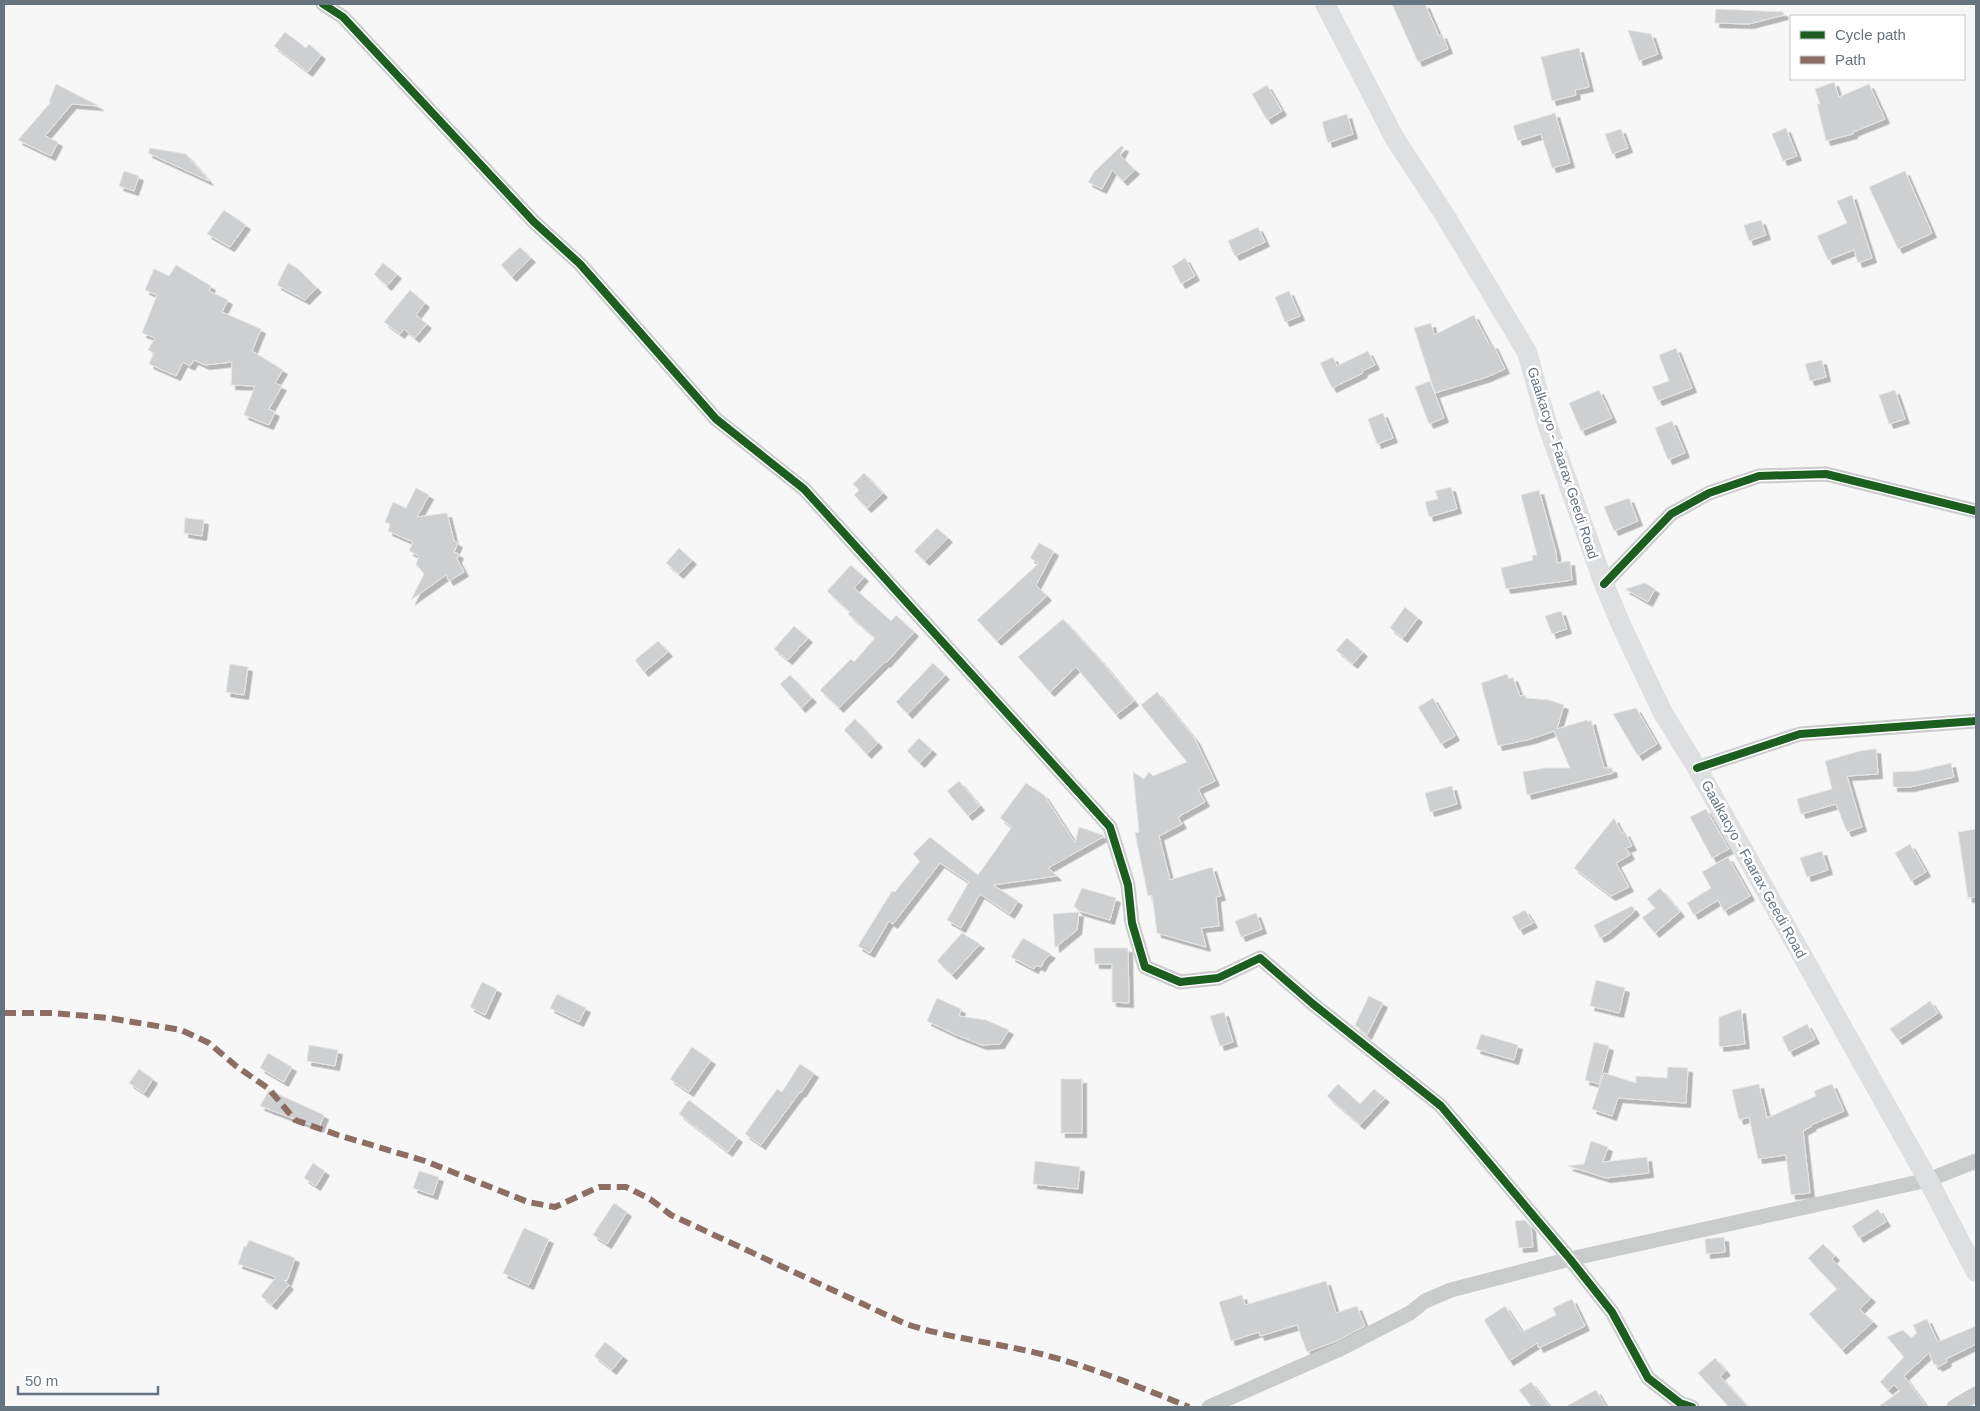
<svg xmlns="http://www.w3.org/2000/svg" width="1980" height="1411" viewBox="0 0 1980 1411" font-family="Helvetica,sans-serif">
	<style>
		.building { fill: #cecfd0; stroke: #e6e6e6; filter: url(#shadow) }
		.lines { fill: none; stroke-linecap: round; stroke-linejoin: round }
		.minor { stroke: #cacccc; stroke-width: 15 }
		.secondary { stroke: #dedfe0; stroke-width: 20 }
		.quiet { stroke: #8d6e63; stroke-width: 6; stroke-dasharray: 12 6; stroke-linecap: butt }
		.cycleway-casing { stroke: #fff; stroke-width: 11 }
		.cycleway { stroke: #1b5e20; stroke-width: 8 }
		.labels { text-anchor: middle; stroke-width: 5; stroke-linejoin: round; paint-order: stroke }
		.street-label { font-size: 14px; fill: #66747f; stroke: #fff }
	</style>
	<defs>
		<filter id="shadow"><feDropShadow dx="4.5" dy="4.5" stdDeviation="0" flood-color="#0004"/></filter>
	</defs>
	<rect width="100%" height="100%" fill="#f7f7f7"/>
	<g class="building">
		<polygon points="1392,4 1425,4 1439,36 1442,34 1448,49 1418,62"/>
		<polygon points="1716,9 1783,12 1784,15 1749,24 1715,23"/>
		<polygon points="1628,30 1651,34 1658,54 1639,61"/>
		<polygon points="285,32 306,48 309,44 321,55 308,72 274,46"/>
		<polygon points="1579,48 1589,87 1575,90 1576,95 1552,101 1541,57"/>
		<polygon points="1834,82 1839,97 1869,84 1885,119 1853,132 1853,134 1826,141 1817,104 1820,104 1815,89"/>
		<polygon points="56,84 99,106 72,104 45,136 58,142 51,156 18,140 51,102 49,102"/>
		<polygon points="1267,85 1282,111 1267,120 1252,94"/>
		<polygon points="1555,113 1570,163 1552,168 1541,134 1518,141 1513,126"/>
		<polygon points="1347,114 1353,134 1328,143 1322,122"/>
		<polygon points="1786,128 1797,156 1783,161 1772,134"/>
		<polygon points="1621,129 1628,148 1612,154 1605,134"/>
		<polygon points="1121,146 1124,147 1120,155 1135,170 1123,181 1112,170 1102,189 1088,182 1094,172"/>
		<polygon points="150,148 186,154 209,181 148,153"/>
		<polygon points="124,171 139,176 134,191 119,186"/>
		<polygon points="1905,171 1932,233 1898,249 1869,187"/>
		<polygon points="1852,195 1872,258 1858,263 1854,250 1828,260 1817,236 1847,223 1837,201"/>
		<polygon points="224,210 246,225 230,247 207,234"/>
		<polygon points="1761,220 1766,235 1749,241 1744,225"/>
		<polygon points="1258,227 1265,242 1235,256 1228,241"/>
		<polygon points="520,247 531,258 512,277 501,265"/>
		<polygon points="1185,258 1195,276 1181,284 1172,266"/>
		<polygon points="288,263 297,268 317,288 305,300 277,285"/>
		<polygon points="383,263 397,274 387,286 374,274"/>
		<polygon points="176,265 211,286 209,291 228,300 222,312 261,329 252,351 283,370 275,383 282,386 269,409 275,412 269,425 244,415 255,386 231,385 232,362 205,365 194,360 190,366 183,362 176,376 149,364 154,353 148,350 155,338 142,333 157,295 145,290 154,269 169,276"/>
		<polygon points="410,290 425,303 416,315 427,324 415,338 404,329 400,334 384,322"/>
		<polygon points="1289,291 1300,316 1285,322 1275,297"/>
		<polygon points="1474,315 1490,346 1493,344 1505,369 1487,377 1435,393 1414,328 1431,323 1434,335"/>
		<polygon points="1676,348 1692,388 1658,401 1652,387 1669,381 1659,355"/>
		<polygon points="1368,351 1375,365 1362,371 1363,373 1332,388 1320,363 1333,357 1337,366"/>
		<polygon points="1822,360 1826,377 1810,381 1805,364"/>
		<polygon points="1430,381 1444,418 1429,424 1415,387"/>
		<polygon points="1599,390 1612,418 1581,431 1569,403"/>
		<polygon points="1895,390 1905,419 1889,424 1879,395"/>
		<polygon points="1383,413 1393,438 1377,444 1368,419"/>
		<polygon points="1672,421 1685,453 1668,460 1655,428"/>
		<polygon points="864,473 883,493 867,508 854,495 859,490 853,484"/>
		<polygon points="1451,487 1457,509 1429,517 1425,502 1438,499 1435,491"/>
		<polygon points="416,488 429,495 417,517 447,513 454,541 458,543 454,552 459,554 457,559 464,572 449,581 446,575 411,600 424,574 416,564 419,556 409,551 413,542 388,531 390,524 385,522 393,502 406,508"/>
		<polygon points="1539,490 1556,552 1557,563 1570,561 1572,580 1506,589 1501,568 1533,560 1532,555 1537,555 1521,495"/>
		<polygon points="1629,498 1638,521 1614,531 1604,507"/>
		<polygon points="185,518 204,520 202,536 184,533"/>
		<polygon points="937,528 948,538 925,561 914,551"/>
		<polygon points="1039,543 1054,551 1036,585 1047,596 997,641 977,620 1039,563 1030,558"/>
		<polygon points="679,548 692,560 679,574 666,563"/>
		<polygon points="851,565 864,577 854,588 891,621 896,615 914,632 886,663 885,662 839,708 820,690 851,659 854,662 875,638 848,614 850,612 827,591"/>
		<polygon points="1645,583 1655,589 1648,602 1625,589"/>
		<polygon points="1405,607 1418,618 1403,638 1390,628"/>
		<polygon points="1561,611 1567,629 1552,634 1545,616"/>
		<polygon points="1063,619 1103,663 1134,701 1116,715 1076,667 1050,692 1018,657"/>
		<polygon points="794,626 808,638 788,660 774,649"/>
		<polygon points="1347,638 1363,652 1353,664 1336,650"/>
		<polygon points="658,641 668,652 644,672 635,660"/>
		<polygon points="933,663 945,675 908,714 896,702"/>
		<polygon points="230,664 248,667 244,695 226,692"/>
		<polygon points="1507,674 1509,679 1513,677 1520,696 1525,695 1526,698 1549,700 1564,705 1557,729 1587,720 1588,722 1591,720 1604,768 1612,768 1613,773 1527,795 1523,772 1545,768 1570,768 1554,731 1531,739 1498,746 1481,683"/>
		<polygon points="790,675 812,698 801,708 780,684"/>
		<polygon points="1157,692 1195,739 1215,781 1198,789 1205,802 1178,817 1182,824 1159,836 1170,880 1212,867 1221,896 1216,897 1219,926 1201,928 1206,947 1157,933 1152,895 1148,896 1135,833 1139,832 1133,772 1144,779 1149,772 1153,776 1187,762 1141,705"/>
		<polygon points="1433,698 1455,736 1441,744 1418,707"/>
		<polygon points="1636,708 1657,744 1638,756 1613,714"/>
		<polygon points="855,719 878,743 867,754 844,730"/>
		<polygon points="919,738 932,750 920,763 907,751"/>
		<polygon points="1876,749 1878,774 1847,776 1862,827 1847,832 1836,804 1801,814 1797,799 1832,789 1825,761 1860,751"/>
		<polygon points="1951,763 1954,777 1910,787 1893,787 1893,772 1917,771"/>
		<polygon points="959,781 980,806 968,816 947,791"/>
		<polygon points="1026,783 1044,795 1075,843 1079,827 1103,835 1103,837 1048,868 1057,876 993,885 1018,901 1010,914 980,894 961,928 947,920 969,882 940,863 893,924 889,921 870,953 858,946 892,891 895,892 920,861 913,854 930,837 978,875 1012,827 1000,818"/>
		<polygon points="1452,786 1457,804 1430,812 1425,793"/>
		<polygon points="1706,809 1729,849 1712,858 1690,817"/>
		<polygon points="1614,818 1622,834 1625,832 1632,846 1626,848 1630,855 1616,863 1629,887 1611,896 1574,868"/>
		<polygon points="1976,829 1976,897 1968,898 1958,832"/>
		<polygon points="1910,844 1926,872 1911,881 1895,853"/>
		<polygon points="1822,851 1828,870 1807,877 1800,858"/>
		<polygon points="1728,857 1750,896 1724,911 1718,900 1694,915 1687,903 1711,888 1702,872"/>
		<polygon points="1082,888 1116,898 1110,920 1079,911 1074,906"/>
		<polygon points="1660,888 1680,912 1655,933 1642,918 1655,908 1647,899"/>
		<polygon points="1632,906 1635,911 1608,934 1600,938 1594,925"/>
		<polygon points="1525,910 1533,923 1519,930 1512,917"/>
		<polygon points="1079,912 1077,930 1055,948 1053,914"/>
		<polygon points="1256,913 1262,929 1241,937 1235,921"/>
		<polygon points="962,933 980,944 952,975 937,961"/>
		<polygon points="1023,938 1051,954 1044,961 1041,967 1036,965 1034,969 1011,957"/>
		<polygon points="1094,948 1128,948 1129,1003 1112,1002 1112,964 1095,964"/>
		<polygon points="1596,980 1625,988 1619,1013 1590,1006"/>
		<polygon points="482,982 497,989 485,1015 470,1007"/>
		<polygon points="557,994 586,1008 579,1022 550,1008"/>
		<polygon points="1369,996 1383,1003 1367,1035 1355,1025"/>
		<polygon points="937,998 961,1009 959,1016 986,1020 1009,1030 1000,1044 982,1045 954,1034 927,1021"/>
		<polygon points="1930,1001 1938,1013 1898,1040 1890,1029"/>
		<polygon points="1741,1009 1745,1044 1719,1047 1719,1017"/>
		<polygon points="1224,1012 1233,1042 1220,1046 1210,1016"/>
		<polygon points="1807,1024 1815,1039 1789,1052 1782,1037"/>
		<polygon points="1481,1034 1518,1045 1514,1060 1476,1049"/>
		<polygon points="1594,1042 1609,1046 1599,1084 1585,1080"/>
		<polygon points="309,1045 338,1050 335,1066 307,1061"/>
		<polygon points="692,1047 711,1060 689,1092 670,1079"/>
		<polygon points="268,1053 292,1067 284,1082 260,1068"/>
		<polygon points="800,1064 814,1073 801,1093 800,1092 761,1145 745,1134 777,1089 782,1092"/>
		<polygon points="1668,1067 1688,1068 1686,1103 1618,1098 1612,1116 1592,1109 1604,1073 1636,1083 1636,1076 1667,1078"/>
		<polygon points="139,1069 153,1079 144,1093 129,1083"/>
		<rect x="1061" y="1079" width="21" height="54"/>
		<polygon points="1338,1084 1360,1104 1374,1089 1385,1098 1360,1125 1327,1096"/>
		<polygon points="1759,1084 1767,1118 1816,1096 1814,1091 1832,1084 1844,1111 1811,1125 1812,1126 1803,1131 1810,1193 1791,1195 1786,1155 1758,1159 1749,1117 1739,1120 1732,1090"/>
		<polygon points="269,1090 324,1115 319,1128 260,1106"/>
		<polygon points="689,1100 738,1138 728,1152 679,1114"/>
		<polygon points="1591,1141 1608,1147 1603,1162 1647,1157 1649,1173 1606,1178 1568,1166 1584,1164"/>
		<polygon points="1035,1161 1080,1167 1078,1189 1033,1184"/>
		<polygon points="313,1163 325,1171 316,1186 304,1178"/>
		<polygon points="419,1171 439,1177 433,1195 413,1188"/>
		<polygon points="614,1203 627,1212 607,1244 593,1235"/>
		<polygon points="1878,1209 1886,1222 1859,1238 1852,1226"/>
		<polygon points="1525,1220 1531,1227 1533,1247 1519,1248 1515,1221"/>
		<polygon points="524,1228 549,1239 529,1285 503,1273"/>
		<polygon points="1724,1237 1725,1252 1706,1254 1705,1239"/>
		<polygon points="249,1240 295,1258 287,1281 284,1280 289,1285 272,1305 261,1296 276,1277 238,1264 244,1246 246,1247"/>
		<polygon points="1823,1244 1835,1256 1832,1259 1871,1298 1860,1309 1873,1322 1842,1350 1809,1314 1837,1289 1808,1258"/>
		<polygon points="1326,1281 1336,1313 1357,1306 1365,1326 1334,1342 1307,1352 1297,1325 1260,1336 1259,1332 1231,1341 1219,1302 1242,1295 1245,1305"/>
		<polygon points="1572,1299 1585,1326 1539,1348 1537,1343 1509,1361 1484,1320 1505,1306 1522,1332 1556,1315 1553,1308"/>
		<polygon points="1927,1319 1938,1342 1976,1326 1976,1344 1946,1359 1947,1362 1938,1367 1936,1364 1934,1365 1929,1353 1904,1376 1927,1407 1878,1407 1900,1391 1894,1385 1888,1390 1880,1382 1904,1357 1887,1337 1903,1330 1911,1338 1917,1333 1913,1325"/>
		<polygon points="605,1342 623,1356 612,1370 594,1356"/>
		<polygon points="1715,1358 1726,1371 1720,1376 1748,1407 1729,1407 1698,1373"/>
		<polygon points="1531,1382 1550,1407 1532,1407 1519,1390"/>
		<polygon points="1596,1390 1606,1407 1565,1407"/>
	</g>
	<g class="lines">
		<g class="minor">
			<polyline points="323,4 343,17 534,222 580,264 716,419 804,489 1110,827 1128,885 1132,923 1145,967 1180,982 1218,978 1260,958 1313,1004 1441,1106 1570,1259 1612,1312 1648,1378 1680,1403 1692,1407"/>
			<polyline points="1604,584 1671,514 1709,493 1759,476 1826,474 1976,511"/>
			<polyline points="1697,768 1800,734 1976,721"/>
			<polyline points="1209,1407 1338,1350 1410,1313 1425,1301 1451,1290 1570,1259 1928,1180 1976,1161"/>
			<polyline points="1954,1407 1976,1394"/>
		</g>
		<polyline class="secondary" points="1325,4 1395,139 1446,217 1527,352 1547,424 1604,584 1622,627 1663,713 1697,768 1928,1180 1976,1272"/>
		<path class="quiet" d="M 4,1013 L 53,1013 L 109,1018 L 181,1030 L 209,1043 L 236,1066 L 269,1089 L 295,1120 L 338,1135 L 425,1161 L 528,1202 L 555,1207 L 599,1187 L 626,1187 L 650,1199 L 671,1215 L 906,1324 C 952,1339 999,1343 1045,1355 C 1094,1368 1142,1388 1189,1407"/>
		<defs>
			<g id="cycleway">
				<polyline points="323,4 343,17 534,222 580,264 716,419 804,489 1110,827 1128,885 1132,923 1145,967 1180,982 1218,978 1260,958 1313,1004 1441,1106 1570,1259 1612,1312 1648,1378 1680,1403 1692,1407"/>
				<polyline points="1604,584 1671,514 1709,493 1759,476 1826,474 1976,511"/>
				<polyline points="1697,768 1800,734 1976,721"/>
			</g>
		</defs>
		<use href="#cycleway" class="cycleway-casing"/>
		<use href="#cycleway" class="cycleway"/>
	</g>
	<g class="labels">
		<g class="street-label">
			<text transform="translate(1563 463) rotate(72)" y="5">Gaalkacyo - Faarax Geedi Road</text>
			<text transform="translate(1754 869) rotate(61)" y="5">Gaalkacyo - Faarax Geedi Road</text>
		</g>
	</g>
	<rect width="1980" height="1411" fill="none" stroke="#66747f" stroke-width="10"/>
	<rect x="1790" y="15" width="175" height="65" fill="#ffffff" stroke="#c2c7cc"/>
	<rect x="1800" y="31" width="25" height="8" fill="#1b5e20" stroke="#c2c7cc"/>
	<text x="1835" y="40" font-size="15" fill="#66747f">Cycle path</text>
	<rect x="1800" y="56" width="25" height="8" fill="#8d6e63" stroke="#c2c7cc"/>
	<text x="1835" y="65" font-size="15" fill="#66747f">Path</text>
	<path d="M18 1386v8h140v-8" fill="none" stroke="#66747f" stroke-width="2.5"/>
	<text x="25" y="1386" font-size="15" fill="#66747f" stroke="#ffffff" stroke-width="4" paint-order="stroke">50 m</text>
</svg>
